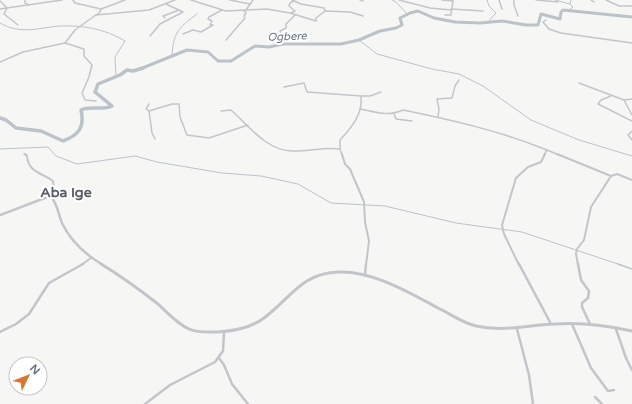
<svg xmlns="http://www.w3.org/2000/svg" width="632" height="404" viewBox="0 0 632 404" font-family="'Varela Round',sans-serif">
	<style>
		.lines { fill: none; stroke-linecap: round; stroke-linejoin: round }
		.stream-far1 { stroke: #bac3c9; stroke-width: 1 }
		.stream { stroke: #bac3c9; stroke-width: 1.5 }
		.river-far1 { stroke: #bac3c9; stroke-width: 3 }
		.river { stroke: #bac3c9; stroke-width: 3.5 }
		.minor-far2 { stroke: #c2c5c9; stroke-width: 1.5 }
		.minor-far1 { stroke: #c2c5c9; stroke-width: 2 }
		.minor { stroke: #c2c5c9; stroke-width: 2.5 }
		.tertiary-far2 { stroke: #c2c5c9; stroke-width: 1.5 }
		.tertiary-far1 { stroke: #c2c5c9; stroke-width: 2.5 }
		.tertiary { stroke: #c2c5c9; stroke-width: 3 }
		.labels { text-anchor: middle; stroke-width: 4; stroke-linejoin: round; paint-order: stroke }
		.far-water-label { font-size: 11px; font-style: italic; fill: #637380; stroke: #fff }
		.quarter-label { font-size: 14px; font-weight: bold; fill: #545d69; stroke: #fff }
	</style>
	<rect width="100%" height="100%" fill="#f6f7f4"/>
	<g class="lines">
		<g class="stream-far1">
			<polyline points="392,0 396,2 407,14"/>
			<polyline points="487,0 489,6 496,13 487,23"/>
			<polyline points="555,0 570,4"/>
			<polyline points="569,10 573,7 570,4 571,0"/>
			<path d="M 0,23 C 21,35 37,28 60,26 C 83,25 105,29 125,41 L 115,57 L 116,76"/>
			<polyline points="359,40 377,54 432,69 459,74 483,86 531,120 579,140 632,156"/>
			<path d="M 172,57 C 173,33 178,28 197,14"/>
			<polyline points="0,149 48,147 56,156 77,164 135,156 157,162 222,173 261,176 298,184 331,203 385,206 456,223 522,232 621,265"/>
		</g>
		<polyline class="stream" points="618,264 632,269"/>
		<polyline class="river-far1" points="140,69 187,50 208,52 218,61 231,61 255,46 269,47 283,44 341,44 359,40 380,31 396,28 402,25 400,18 410,13 418,11 434,18 455,22 480,23 502,21 526,25 538,25 541,14 560,19 561,12 563,10 632,17"/>
		<path class="river" d="M 0,118 L 6,120 L 16,128 L 41,131 L 63,141 C 79,135 85,127 81,110 C 91,105 102,111 112,106 L 95,92 L 98,84 L 120,75 L 127,70 L 133,71 L 143,68"/>
		<g class="minor-far2">
			<polyline points="25,0 25,3 29,5"/>
			<polyline points="73,0 75,3 101,9"/>
			<polyline points="191,0 226,11 267,9 290,13 316,21 316,18 325,11 324,8 301,4 292,0"/>
			<polyline points="230,0 250,4"/>
			<polyline points="360,0 363,1"/>
			<polyline points="399,0 430,8 451,10"/>
			<polyline points="442,0 453,1"/>
			<polyline points="499,0 502,9"/>
			<polyline points="514,0 514,5 518,16"/>
			<polyline points="536,0 558,2"/>
			<polyline points="591,0 594,2"/>
			<polyline points="606,0 619,6 632,6"/>
			<polyline points="0,1 7,8 4,14 18,25"/>
			<polyline points="451,9 483,11"/>
			<polyline points="246,10 253,0"/>
			<polyline points="325,11 350,12 363,16"/>
			<polyline points="291,13 295,11 289,6 290,3 294,1"/>
			<polyline points="96,15 149,10 175,0"/>
			<polyline points="445,15 451,15 453,0"/>
			<polyline points="165,18 163,16 179,10"/>
			<polyline points="546,20 543,22 549,29 561,33 632,43"/>
			<polyline points="183,34 193,30 201,32 213,25 210,25 212,21 208,19 209,17 222,10"/>
			<polyline points="150,36 160,24 183,12 166,4"/>
			<polyline points="226,40 245,18 244,16 246,13 244,11"/>
			<polyline points="284,40 280,31 286,28 286,24 295,15"/>
			<polyline points="65,43 84,49 84,56 92,65 89,77 82,93 85,100 96,101"/>
			<polyline points="0,62 23,52 65,43 75,30 100,12 101,9 125,0"/>
			<polyline points="579,83 624,100 632,115"/>
			<path d="M 284,87 L 304,83 L 307,92 L 361,96 C 363,114 352,127 340,140 L 340,149 L 342,155"/>
			<polyline points="361,96 370,96 381,92"/>
			<polyline points="611,96 601,100 598,104 632,121"/>
			<polyline points="624,100 632,99"/>
			<polyline points="149,104 146,109 149,111 172,104 179,104 180,117 187,135 209,138 248,125"/>
			<path d="M 360,109 C 376,112 388,117 403,110 C 452,120 500,131 547,150 L 544,155"/>
			<polyline points="149,111 152,133 155,139"/>
			<path d="M 221,111 L 231,110 C 248,125 266,150 291,151 C 307,152 323,147 340,149"/>
			<polyline points="394,114 396,119 412,121"/>
			<polyline points="438,117 439,109 437,99 452,98 455,86 459,80"/>
			<polyline points="632,131 628,135 632,140"/>
			<polyline points="547,150 559,155"/>
			<polyline points="24,154 26,155"/>
		</g>
		<g class="minor-far1">
			<path d="M 25,154 L 27,156 C 28,172 42,173 53,181 L 54,189 L 50,196"/>
			<polyline points="342,154 345,164 350,169 364,202 365,222 369,241 366,265"/>
			<polyline points="557,154 611,176 617,174 632,180"/>
			<polyline points="81,265 91,258"/>
			<polyline points="519,265 504,234 502,225 516,178 528,167 541,162 545,154"/>
			<polyline points="578,265 576,254 577,249 584,240 591,207 611,176"/>
		</g>
		<g class="minor">
			<polyline points="519,264 551,324"/>
			<polyline points="578,264 581,280 589,291 588,298 582,303 582,307 590,324"/>
			<polyline points="365,275 366,264"/>
			<polyline points="572,324 591,368 608,391 614,390"/>
			<polyline points="517,329 529,375 533,404"/>
			<polyline points="616,329 626,358 632,370"/>
			<polyline points="0,332 16,324 29,314 49,283 83,264"/>
			<polyline points="219,358 224,365 232,384 248,404"/>
			<polyline points="595,397 602,404"/>
			<polyline points="145,404 170,385 215,362 223,351 224,332"/>
		</g>
		<polyline class="tertiary-far2" points="0,9 62,0"/>
		<path class="tertiary-far1" d="M 0,215 L 50,196 C 58,203 58,214 62,223 C 71,242 86,255 103,265"/>
		<path class="tertiary" d="M 101,264 C 121,276 140,290 158,304 C 168,313 176,323 189,329 C 198,333 209,332 218,332 C 234,331 252,327 264,318 C 291,298 301,273 339,272 C 374,271 410,293 440,309 C 452,315 463,323 476,326 C 502,332 528,325 554,324 C 580,322 606,325 632,331"/>
	</g>
	<g class="labels">
		<g class="far-water-label">
			<text transform="translate(287 36) rotate(-2)" y="4">Ogbere</text>
		</g>
		<g class="quarter-label">
			<text x="66" y="197">Aba Ige</text>
		</g>
	</g>
	<g transform="translate(28 376) rotate(47)"><circle r="19" fill="#ffffff" stroke="#c2c7ce"/>
	<path d="M0-3L7 15L0 10L-7 15Z" fill="#dd732d"/>
	<text y="-6" font-size="11" font-weight="bold" text-anchor="middle" fill="#677284">N</text>
	</g>
</svg>
